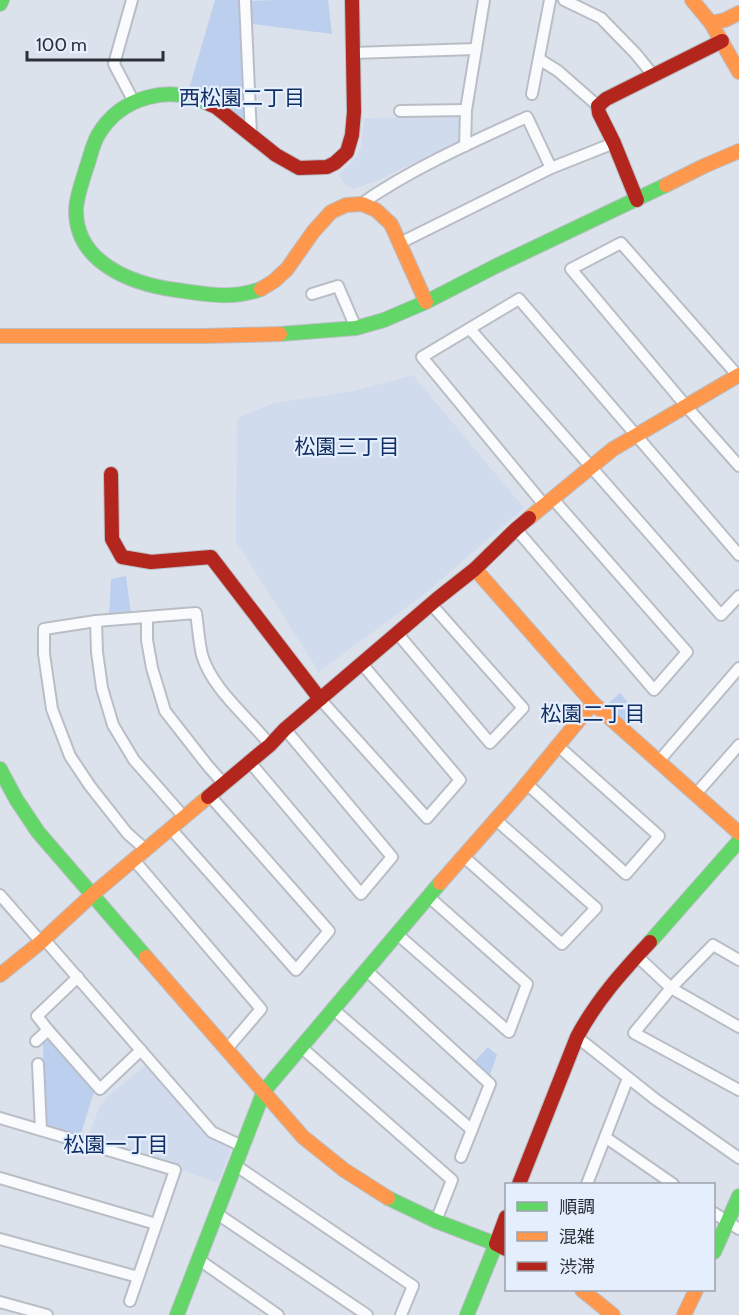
<svg xmlns="http://www.w3.org/2000/svg" width="739" height="1315" viewBox="0 0 739 1315" font-family="Cabin,'Noto Sans JP',sans-serif">
	<style>
		.built { fill: #d0dbed }
		.green { fill: #bccfee }
		.lines { fill: none; stroke-linecap: round; stroke-linejoin: round }
		.street-casing { stroke: #b9bec6; stroke-width: 14 }
		.fast-casing { stroke: #b9bec6; stroke-width: 16 }
		.slow-casing { stroke: #b9bec6; stroke-width: 16 }
		.jam-casing { stroke: #b9bec6; stroke-width: 16 }
		.street { stroke: #fafbfc; stroke-width: 10 }
		.fast { stroke: #63d668; stroke-width: 14 }
		.slow { stroke: #ff974d; stroke-width: 14 }
		.jam { stroke: #b3261e; stroke-width: 14 }
		.labels { text-anchor: middle; stroke-width: 4.5; stroke-linejoin: round; paint-order: stroke }
		.neighbourhood-label { font-size: 21px; fill: #102f64; stroke: #e5eefc }
	</style>
	<rect width="100%" height="100%" fill="#dce2ec"/>
	<g class="built">
		<polygon points="459,117 459,145 409,165 377,181 353,189 346,186 338,175 352,162 357,156 361,147 364,118"/>
		<polygon points="413,375 524,508 427,592 319,672 236,542 237,418 274,403 354,391"/>
		<polygon points="145,1066 210,1138 231,1149 218,1183 88,1137 99,1108 108,1096"/>
	</g>
	<g class="green">
		<polygon points="215,0 240,0 244,121 189,89"/>
		<polygon points="275,0 328,0 332,34 251,24 250,1"/>
		<polygon points="126,576 131,614 109,616 111,579"/>
		<polygon points="620,693 635,711 625,722 606,705"/>
		<polygon points="47,1039 94,1092 80,1137 48,1128 45,1123 43,1043"/>
		<polygon points="488,1047 497,1055 490,1075 474,1062"/>
	</g>
	<g class="lines">
		<defs>
			<g id="street">
				<polyline points="132,0 114,64 134,102"/>
				<polyline points="564,0 601,18 636,54 653,75"/>
				<polyline points="245,1 251,135"/>
				<polyline points="353,53 476,49"/>
				<polyline points="539,59 558,71 598,106"/>
				<polyline points="532,94 550,0"/>
				<polyline points="400,111 466,110"/>
				<polyline points="465,146 466,110 484,0"/>
				<path d="M 361,204 C 411,169 472,142 527,117 L 551,168"/>
				<polyline points="400,243 551,168 614,143"/>
				<polyline points="312,294 338,286 356,328"/>
				<polyline points="470,329 721,615 739,596"/>
				<polyline points="739,377 621,243 571,269 686,406 739,466"/>
				<polyline points="545,506 422,357 519,299 739,555"/>
				<polyline points="516,529 654,690 687,652 553,499"/>
				<polyline points="147,617 147,640 152,668 165,711 208,766 224,784"/>
				<polyline points="96,621 97,652 102,688 113,725 134,760 184,817"/>
				<polyline points="397,633 490,743 523,708 431,604"/>
				<polyline points="320,699 427,818 460,780 362,664"/>
				<polyline points="249,761 361,894 392,857 285,729"/>
				<polyline points="658,762 739,668"/>
				<polyline points="526,783 626,874 659,836 557,745"/>
				<polyline points="695,795 739,745"/>
				<polyline points="171,829 296,970 329,931 210,796"/>
				<path d="M 146,850 L 127,833 L 90,786 L 70,756 L 52,709 L 44,654 L 44,629 L 96,621 L 196,613 C 198,627 199,642 202,655 C 212,689 248,717 270,745"/>
				<polyline points="464,857 562,944 596,908 495,819"/>
				<polyline points="134,860 261,1009 226,1050"/>
				<polyline points="0,895 41,942"/>
				<polyline points="397,934 509,1032 527,984 429,897"/>
				<polyline points="44,939 212,1132 242,1146"/>
				<polyline points="637,956 671,988 739,1027"/>
				<polyline points="739,960 713,945 671,988 634,1033 739,1090"/>
				<polyline points="366,970 490,1084 461,1157"/>
				<polyline points="78,977 37,1016 48,1030 100,1089 141,1050"/>
				<polyline points="333,1009 472,1130"/>
				<polyline points="577,1037 655,1099 739,1158"/>
				<polyline points="36,1041 48,1030"/>
				<polyline points="301,1047 452,1180 436,1221"/>
				<polyline points="38,1064 41,1130"/>
				<polyline points="0,1118 175,1170 130,1301"/>
				<polyline points="605,1137 673,1184"/>
				<polyline points="235,1165 413,1286 401,1315"/>
				<polyline points="0,1178 156,1224"/>
				<polyline points="587,1184 628,1078"/>
				<polyline points="216,1213 367,1315"/>
				<polyline points="714,1213 739,1229"/>
				<polyline points="0,1239 138,1277"/>
				<polyline points="198,1259 278,1315"/>
				<polyline points="0,1302 47,1315"/>
			</g>
			<g id="fast">
				<polyline points="0,4 2,0"/>
				<path d="M 209,104 C 170,84 121,96 98,135 C 92,146 90,158 86,169 C 82,182 77,195 76,209 C 75,263 132,284 176,290 C 205,294 232,300 261,289"/>
				<polyline points="280,334 356,328 384,320 426,302 496,266 666,185"/>
				<polyline points="0,769 16,799 38,832 146,957"/>
				<polyline points="650,942 739,841"/>
				<polyline points="388,1198 436,1221 496,1244 467,1315"/>
				<polyline points="714,1252 739,1196"/>
				<polyline points="177,1315 264,1091 440,883"/>
			</g>
			<g id="slow">
				<polyline points="692,0 711,23 739,72"/>
				<polyline points="711,23 725,20 739,13"/>
				<polyline points="666,185 704,166 739,151"/>
				<polyline points="261,289 274,281 287,269 313,232 331,212 346,205 362,204 376,210 391,224 426,302"/>
				<polyline points="0,336 203,336 280,334"/>
				<polyline points="529,518 613,449 739,375"/>
				<polyline points="475,569 593,703 739,833"/>
				<polyline points="440,883 519,793 593,703"/>
				<polyline points="146,957 303,1137 344,1170 388,1198"/>
				<polyline points="0,975 41,942 93,894 208,797"/>
				<polyline points="582,1290 613,1315"/>
				<polyline points="684,1315 696,1290"/>
			</g>
			<g id="jam">
				<polyline points="209,104 216,107 276,155 299,168 327,167 335,163 347,152 352,135 354,112 352,0"/>
				<polyline points="637,200 614,143 599,113 598,106 606,99 722,41"/>
				<polyline points="111,474 112,539 122,557 151,562 211,557 320,699"/>
				<polyline points="208,797 270,745 285,729 437,599 475,569 516,529 529,518"/>
				<path d="M 519,1184 L 577,1037 C 596,1001 622,972 650,942"/>
				<polyline points="506,1217 496,1244 506,1249"/>
			</g>
		</defs>
		<use href="#street" class="street-casing"/>
		<use href="#fast" class="fast-casing"/>
		<use href="#slow" class="slow-casing"/>
		<use href="#jam" class="jam-casing"/>
		<use href="#street" class="street"/>
		<use href="#fast" class="fast"/>
		<use href="#slow" class="slow"/>
		<use href="#jam" class="jam"/>
	</g>
	<g class="labels">
		<g class="neighbourhood-label">
			<text x="242" y="105">西松園二丁目</text>
			<text x="347" y="454">松園三丁目</text>
			<text x="593" y="721">松園二丁目</text>
			<text x="116" y="1152">松園一丁目</text>
		</g>
	</g>
	<rect x="505" y="1183" width="210" height="108" fill="#e5eefc" stroke="#9ba2ad" stroke-width="1.5"/>
	<rect x="517" y="1202" width="30" height="9" fill="#63d668" stroke="#9ba2ad" stroke-width="1.5"/>
	<text x="559" y="1213" font-size="18" fill="#2c3037">順調</text>
	<rect x="517" y="1232" width="30" height="9" fill="#ff974d" stroke="#9ba2ad" stroke-width="1.5"/>
	<text x="559" y="1243" font-size="18" fill="#2c3037">混雑</text>
	<rect x="517" y="1262" width="30" height="9" fill="#b3261e" stroke="#9ba2ad" stroke-width="1.5"/>
	<text x="559" y="1273" font-size="18" fill="#2c3037">渋滞</text>
	<path d="M27 51v9h136v-9" fill="none" stroke="#2c3037" stroke-width="3"/>
	<text x="36" y="51" font-size="18" fill="#2c3037" stroke="#e5eefc" stroke-width="4.5" paint-order="stroke">100 m</text>
</svg>
